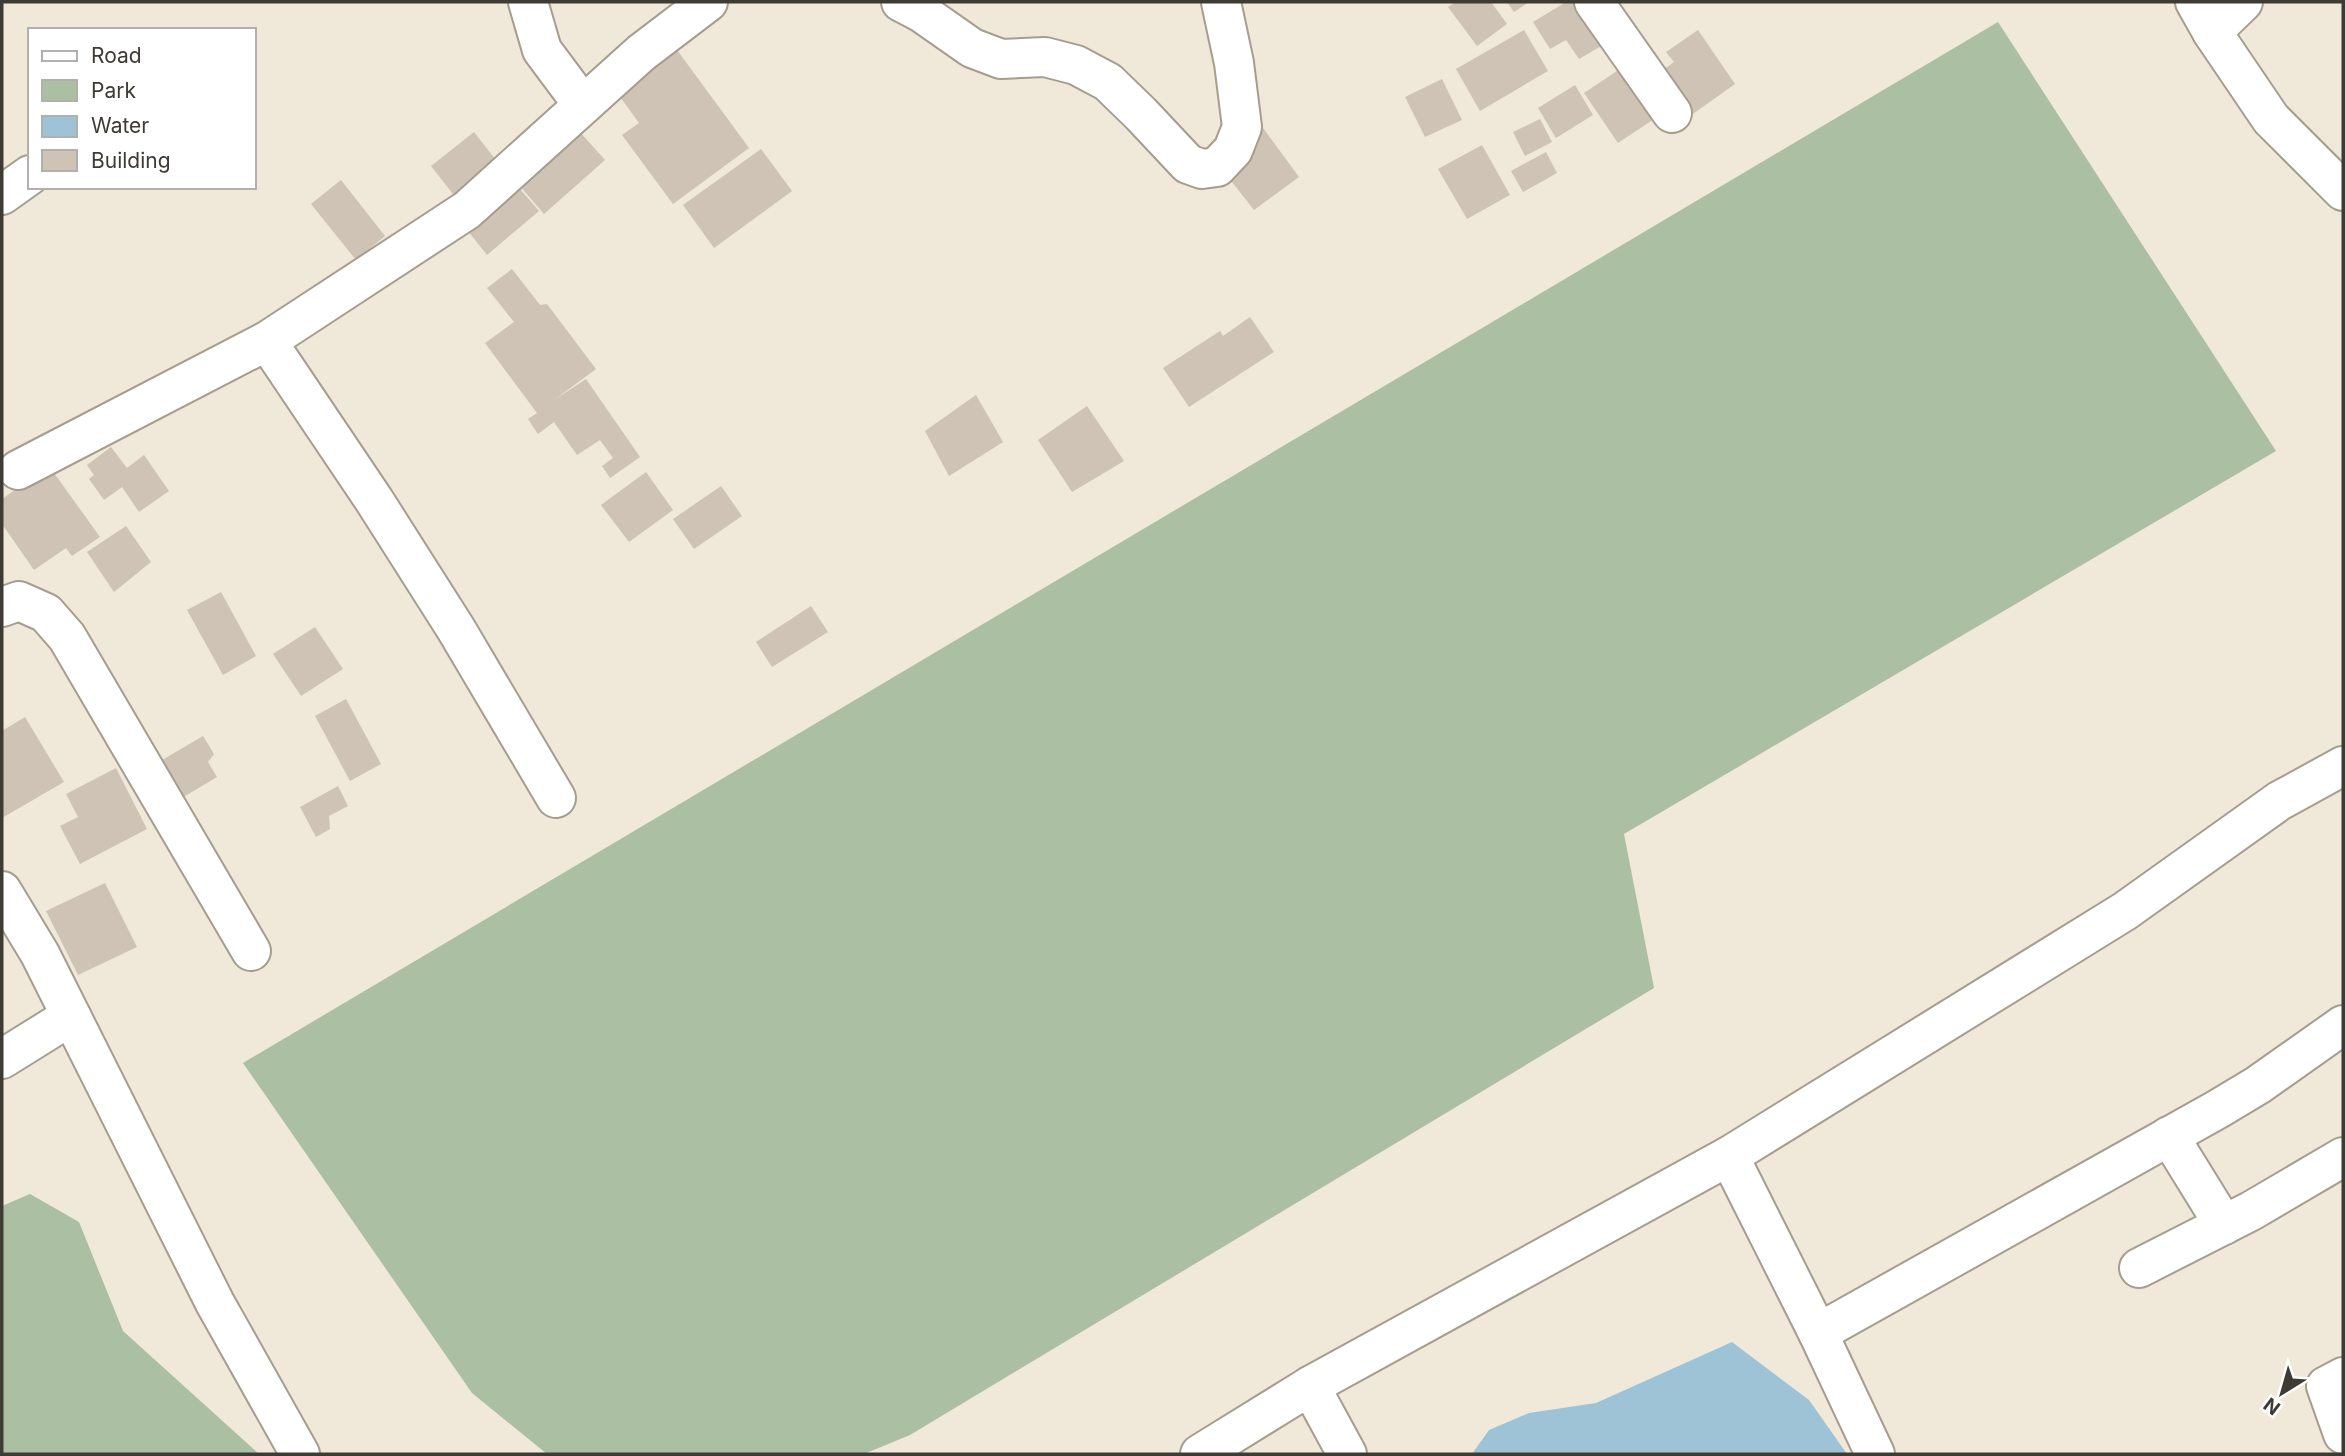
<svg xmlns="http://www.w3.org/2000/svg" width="2345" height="1456" viewBox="0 0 2345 1456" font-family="Inter,sans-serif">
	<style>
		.green { fill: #abbfa2 }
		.water { fill: #9ec3d7 }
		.building { fill: #cec3b5 }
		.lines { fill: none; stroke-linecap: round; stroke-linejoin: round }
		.minor-casing { stroke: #a59d8e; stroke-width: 42 }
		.tertiary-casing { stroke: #a59d8e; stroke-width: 42 }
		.minor { stroke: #fff; stroke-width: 38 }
		.tertiary { stroke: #fff; stroke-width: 38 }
	</style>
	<rect width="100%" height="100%" fill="#f0e8d8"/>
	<g class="green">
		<polygon points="1998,22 2276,451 1624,834 1654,988 910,1435 864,1454 547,1454 472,1393 243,1063"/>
		<polygon points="30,1194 79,1222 123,1331 259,1454 2,1454 2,1206"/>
	</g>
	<polygon class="water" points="1732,1342 1809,1400 1847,1454 1472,1454 1489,1430 1529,1413 1596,1403"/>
	<g class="building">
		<polygon points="1456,2 1491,2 1507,24 1477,46 1448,7"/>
		<polygon points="1507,2 1529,2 1514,12"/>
		<polygon points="1566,2 1587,2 1610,41 1579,59 1566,40 1550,49 1533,22"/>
		<polygon points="1524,30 1548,71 1480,111 1456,69"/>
		<polygon points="1698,30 1735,84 1690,116 1660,72 1674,62 1666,52"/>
		<polygon points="677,50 749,148 673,204 622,135 639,123 618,94"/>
		<polygon points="1629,63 1663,113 1618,143 1584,93"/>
		<polygon points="1442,79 1462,120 1425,137 1405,97"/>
		<polygon points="1575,85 1593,115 1556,138 1538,108"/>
		<polygon points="1540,119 1552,142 1525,156 1513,132"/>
		<polygon points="1263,128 1299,177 1254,210 1221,168"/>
		<polygon points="474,132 499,164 456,198 431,166"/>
		<polygon points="580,132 605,160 544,214 519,185"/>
		<polygon points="1482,145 1510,195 1467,219 1438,169"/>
		<polygon points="761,149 792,191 714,248 683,205"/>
		<polygon points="1546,152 1557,173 1523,192 1511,171"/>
		<polygon points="341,180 385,236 356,260 311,204"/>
		<polygon points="520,189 539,211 487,255 468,231"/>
		<polygon points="512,269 540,305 547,304 596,369 554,400 586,379 640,457 610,478 602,466 613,458 600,440 577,455 554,422 538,434 528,419 537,413 485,343 514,322 487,288"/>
		<polygon points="1250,317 1274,352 1189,407 1163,368 1220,331 1223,336"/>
		<polygon points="976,395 1003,442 949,476 925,431"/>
		<polygon points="1087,406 1124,461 1072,492 1038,440"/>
		<polygon points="111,447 127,468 144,455 169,491 139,512 122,487 104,500 89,479 94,475 87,465"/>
		<polygon points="49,466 100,537 72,556 66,548 34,570 2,524 2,499"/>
		<polygon points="646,472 673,510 629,542 601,505"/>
		<polygon points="721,486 742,516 694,549 673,519"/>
		<polygon points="126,526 151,562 114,592 87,552"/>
		<polygon points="221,592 256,656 223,675 187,610"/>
		<polygon points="811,606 828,632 772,667 756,642"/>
		<polygon points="315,627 343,669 301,696 273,654"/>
		<polygon points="346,699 381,764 350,781 315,716"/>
		<polygon points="25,717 64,782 2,818 2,731"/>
		<polygon points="203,736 214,754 208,762 217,777 180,799 157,763"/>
		<polygon points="116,768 147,829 80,864 60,826 78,817 66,794"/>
		<polygon points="338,786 348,806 329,816 330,829 316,837 300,807"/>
		<polygon points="105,883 137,947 78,975 46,911"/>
	</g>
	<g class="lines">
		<defs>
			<g id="minor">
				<polyline points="528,2 542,50 583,105"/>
				<polyline points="901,2 922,13 972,48 1001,59 1045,57 1076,65 1108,82 1141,114 1188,164 1202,169 1217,167 1233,150 1242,127 1234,63 1221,2"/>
				<polyline points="1594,2 1672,113"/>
				<polyline points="2212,32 2243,2"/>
				<polyline points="2,195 30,175"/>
				<polyline points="267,341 374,500 456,629 556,798"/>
				<polyline points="18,470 267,341 467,210 641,53 708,2"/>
				<polyline points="2,607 19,601 46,613 67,637 251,951"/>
				<polyline points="2,1059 71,1016"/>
				<polyline points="2169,1136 2224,1225"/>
				<polyline points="1729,1156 1818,1333 1875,1454"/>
				<polyline points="2139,1268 2251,1211 2343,1157"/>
				<polyline points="1818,1333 2218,1109 2258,1085 2343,1025"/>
				<polyline points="2343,1377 2326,1386 2343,1434"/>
				<polyline points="1310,1386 1347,1454"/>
			</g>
			<g id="tertiary">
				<polyline points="2195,2 2212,32 2271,119 2343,191"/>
				<polyline points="2,891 40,954 215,1303 300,1454"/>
				<polyline points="1200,1454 1310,1386 1729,1156 2125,911 2279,801 2343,766"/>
			</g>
		</defs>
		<use href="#minor" class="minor-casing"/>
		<use href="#tertiary" class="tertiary-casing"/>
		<use href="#minor" class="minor"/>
		<use href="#tertiary" class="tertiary"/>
	</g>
	<rect width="2345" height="1456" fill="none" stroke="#3e3a34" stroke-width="7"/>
	<rect x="28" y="28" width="228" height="161" fill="#ffffff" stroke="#b2b0ae" stroke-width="2"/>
	<rect x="42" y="51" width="35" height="10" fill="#ffffff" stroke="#b2b0ae" stroke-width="2"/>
	<text x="91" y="63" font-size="21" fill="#3e3a34">Road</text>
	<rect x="42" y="80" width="35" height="21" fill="#abbfa2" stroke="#b2b0ae" stroke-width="2"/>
	<text x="91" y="98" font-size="21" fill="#3e3a34">Park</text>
	<rect x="42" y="116" width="35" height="21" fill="#9ec3d7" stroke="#b2b0ae" stroke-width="2"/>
	<text x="91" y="133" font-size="21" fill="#3e3a34">Water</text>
	<rect x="42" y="150" width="35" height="21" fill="#cec3b5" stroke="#b2b0ae" stroke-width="2"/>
	<text x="91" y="168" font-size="21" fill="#3e3a34">Building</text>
	<g transform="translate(2282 1393) rotate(217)" stroke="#ffffff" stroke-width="5" paint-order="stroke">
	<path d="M0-5L12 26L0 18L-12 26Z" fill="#3e3a34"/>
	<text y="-10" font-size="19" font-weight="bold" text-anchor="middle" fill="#3e3a34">N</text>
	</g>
</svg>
